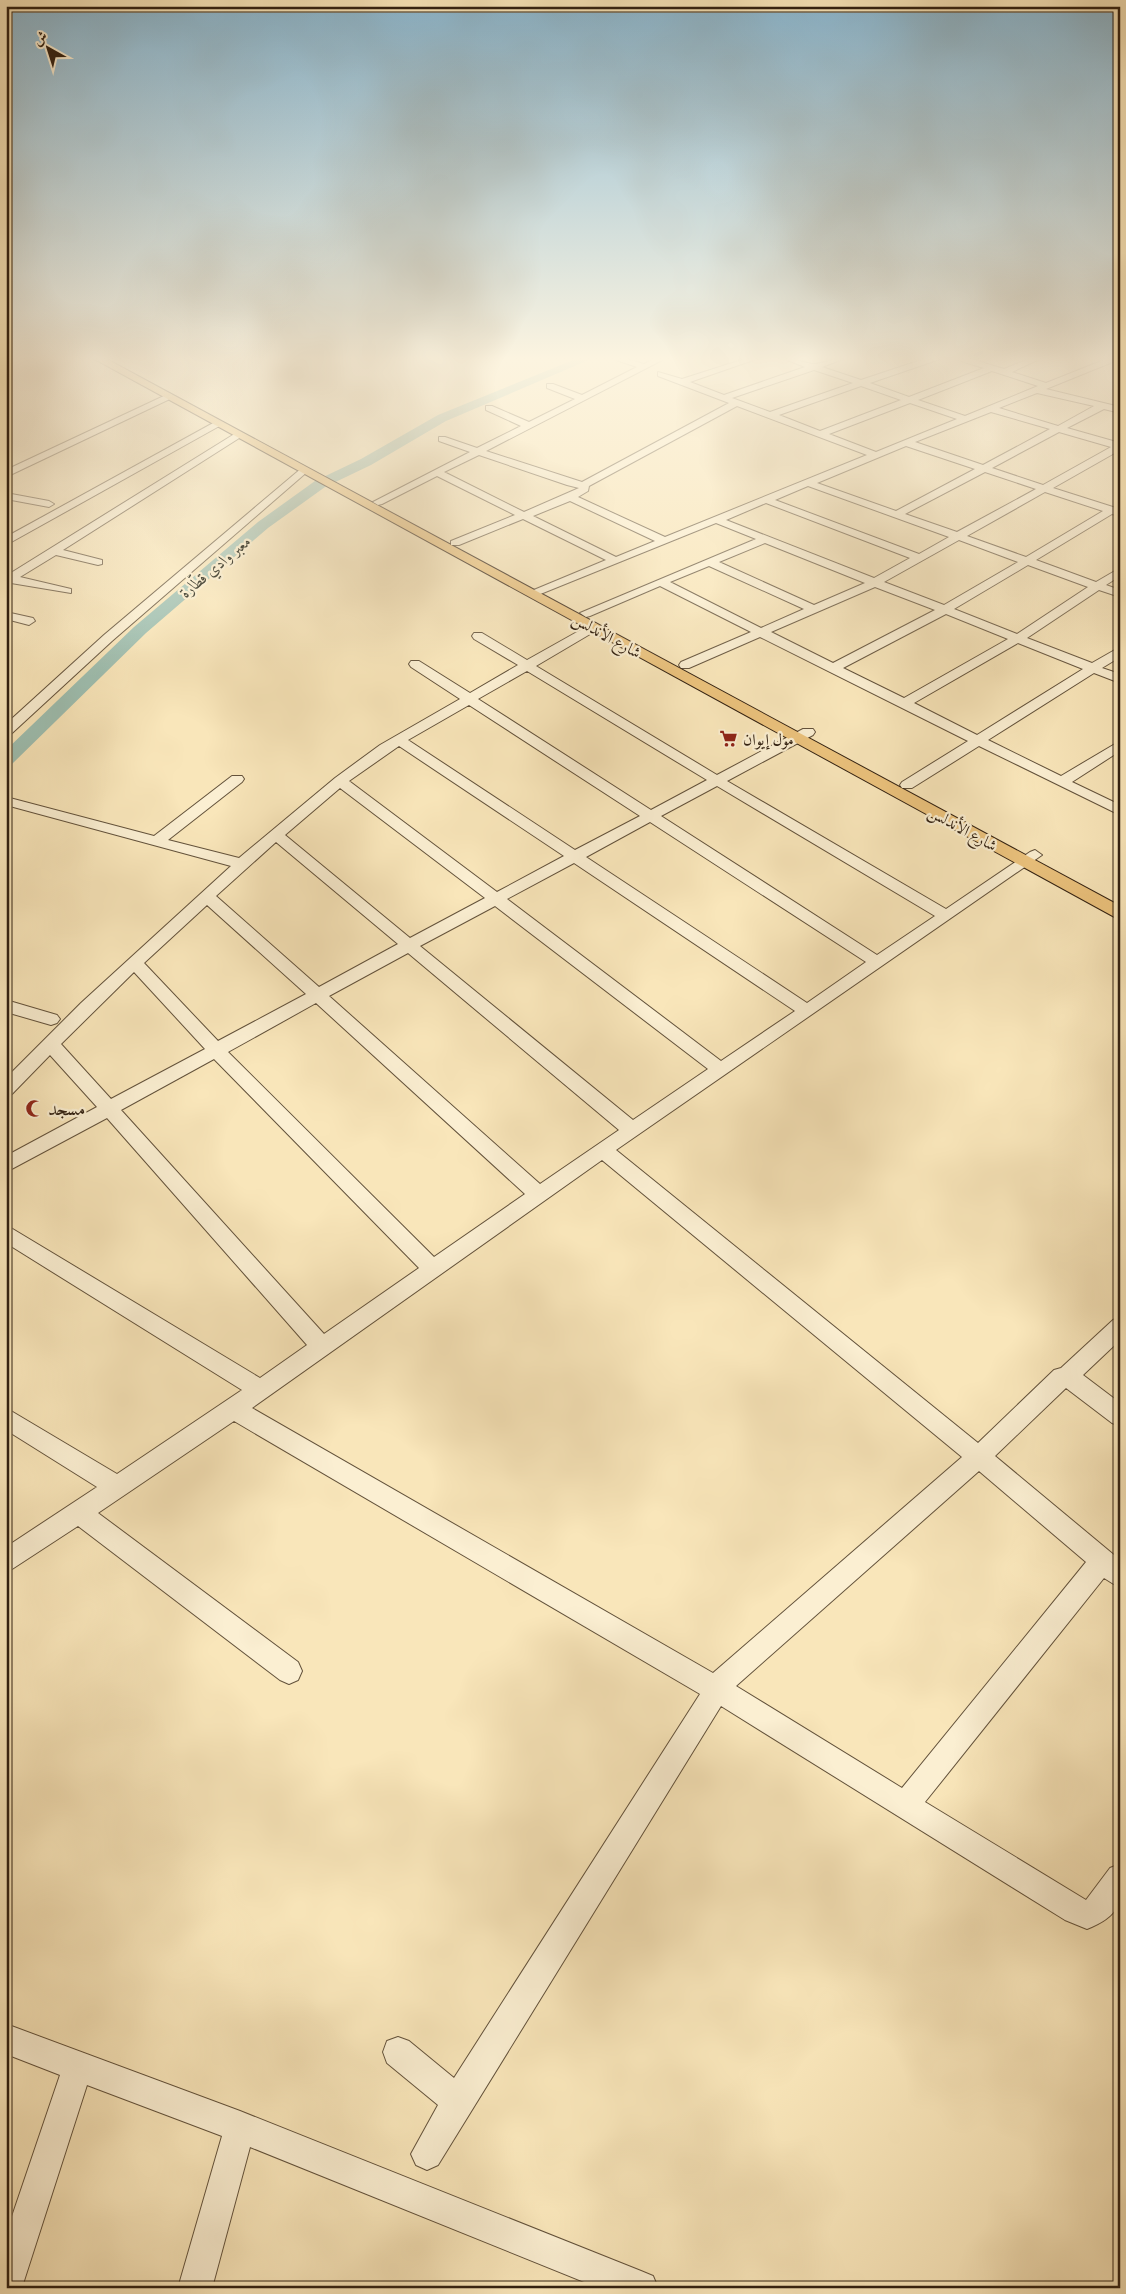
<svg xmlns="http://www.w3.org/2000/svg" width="1126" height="2294" viewBox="0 0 1126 2294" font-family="'IM FELL Great Primer',Amiri,serif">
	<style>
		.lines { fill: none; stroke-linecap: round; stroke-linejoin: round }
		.river { fill: #9ebfb1; fill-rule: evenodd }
		.minor-casing { stroke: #63523b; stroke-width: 2 }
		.major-casing { stroke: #312011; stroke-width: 2 }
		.minor { fill: #fbefd2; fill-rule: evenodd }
		.major { fill: #ecc37d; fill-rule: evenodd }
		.labels { text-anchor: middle; stroke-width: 4.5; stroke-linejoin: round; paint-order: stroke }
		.far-water-label { font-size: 16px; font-style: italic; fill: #525041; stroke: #fbefd2 }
		.far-street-label { font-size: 16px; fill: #312011; stroke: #fbefd2 }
		.far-poi-label { font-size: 16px; fill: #312011; stroke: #fbefd2; text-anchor: start }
		.poi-label { font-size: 19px; fill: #312011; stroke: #fbefd2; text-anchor: start }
	</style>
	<rect width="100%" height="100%" fill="#f9e6ba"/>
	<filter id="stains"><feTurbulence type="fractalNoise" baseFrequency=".004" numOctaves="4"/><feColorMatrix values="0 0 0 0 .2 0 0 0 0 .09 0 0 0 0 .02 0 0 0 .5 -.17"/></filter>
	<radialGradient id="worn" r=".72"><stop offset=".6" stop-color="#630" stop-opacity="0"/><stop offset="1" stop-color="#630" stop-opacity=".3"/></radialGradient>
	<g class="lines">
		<polygon class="river" points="583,356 598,356 446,421 371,465 325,487 268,528 146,633 12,764 6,765 6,750 134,627 258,522 315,481 361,459 438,415"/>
		<defs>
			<g id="minor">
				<polygon points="99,356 115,356 100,361 96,358"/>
				<path d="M 616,356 L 644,364 L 660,356 L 670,356 L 486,451 L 582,482 L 729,403 L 658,376 L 658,372 L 682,379 L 754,356 L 765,356 L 690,382 L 724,395 L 805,367 L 777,356 C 790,356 800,362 812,364 C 822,365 839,356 851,356 L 822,367 L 861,380 L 933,356 L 944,356 L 943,358 L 870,383 L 909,397 L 984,368 L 951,358 L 950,356 L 961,356 L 1004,369 L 1036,356 L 1046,356 L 1012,372 L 1046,383 L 1114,356 L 1120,356 L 1120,359 L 1046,389 L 1120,407 L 1120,413 L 1104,409 L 1067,428 L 1120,443 L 1120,450 L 1053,488 L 1116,508 L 1120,510 L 1120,516 L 1112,514 L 1036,560 L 1096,582 L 1120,568 L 1120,576 L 1106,585 L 1120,590 L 1120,597 L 1099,590 L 1027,638 L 1092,663 L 1120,647 L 1120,657 L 1102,668 L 1120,674 L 1120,683 L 1094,673 L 988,740 L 1061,776 L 1120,741 L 1120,751 L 1072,782 L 1120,805 L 1120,815 L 979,746 L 912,788 L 902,788 L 900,785 L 902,782 L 968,741 L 760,637 L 689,668 L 681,668 L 679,665 L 681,662 L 751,632 L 660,586 L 590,616 L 586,617 L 580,613 L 756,539 L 716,523 L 533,597 L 527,594 L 529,592 L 606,560 L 523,519 L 459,545 L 451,545 L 451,541 L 515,515 L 437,476 L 382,504 L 378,505 L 373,502 L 470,452 L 439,441 L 439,437 L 445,437 L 477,448 L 521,426 L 486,410 L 486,406 L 492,406 L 529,422 L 575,399 L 547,388 L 547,384 L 553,384 L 582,395 L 637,367 L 616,360 ZM 814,370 L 853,383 L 770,412 L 732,398 ZM 992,371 L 1038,386 L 965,416 L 918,400 ZM 861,386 L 901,400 L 820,431 L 779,415 ZM 1037,393 L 1094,406 L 1058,426 L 999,408 ZM 910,403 L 957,419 L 876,452 L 829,434 ZM 737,406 L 867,455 L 665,537 L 578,497 L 588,491 L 589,486 ZM 991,412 L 1050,429 L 983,465 L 915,442 ZM 1059,432 L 1111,447 L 1043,485 L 992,468 ZM 906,446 L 975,469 L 896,511 L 817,483 ZM 479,455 L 567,485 L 579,488 L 524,512 L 444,472 ZM 985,472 L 1036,489 L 957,532 L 905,514 ZM 808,486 L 949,537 L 919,554 L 775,500 ZM 1045,492 L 1103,511 L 1026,557 L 967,536 ZM 570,501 L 655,541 L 616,557 L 533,516 ZM 766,503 L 910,558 L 874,578 L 726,520 ZM 959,540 L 1018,562 L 944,605 L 884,582 ZM 765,543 L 865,583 L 814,605 L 719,562 ZM 1028,565 L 1088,587 L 1017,634 L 954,609 ZM 709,566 L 804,609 L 761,628 L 670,582 ZM 875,587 L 935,610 L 833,663 L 771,632 ZM 946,614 L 1008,639 L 904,698 L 843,668 ZM 1018,643 L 1083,669 L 977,735 L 914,703 Z"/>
				<polygon points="166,395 174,397 6,477 6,470"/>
				<polygon points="215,422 223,424 6,545 6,537"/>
				<polygon points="236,433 244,435 63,550 102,560 102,564 98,565 56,555 20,577 71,589 71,593 11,583 6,584 6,576"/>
				<polygon points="303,467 307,468 307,472 112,641 11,734 6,735 6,724 104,635"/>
				<polygon points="6,493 49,501 54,504 49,507 6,499"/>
				<polygon points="6,612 33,618 35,621 29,625 6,619"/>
				<path d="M 593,623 L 597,624 L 599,627 L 597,630 L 536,666 L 717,775 L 803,729 L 813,729 L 815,732 L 813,735 L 727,781 L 946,909 L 1030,852 L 1035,850 L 1042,855 L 616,1150 L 978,1443 L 1054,1370 L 1061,1368 L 1113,1320 L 1120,1317 L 1120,1340 L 1083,1375 L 1120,1403 L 1120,1426 L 1112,1423 L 1066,1388 L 995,1456 L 1120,1560 L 1120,1588 L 1104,1578 L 925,1802 L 1086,1900 L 1110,1868 L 1120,1864 C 1120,1900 1125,1914 1087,1929 L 1065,1920 L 721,1706 L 438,2165 L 427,2170 L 416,2165 L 411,2154 L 438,2105 L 387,2063 L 383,2052 L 387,2041 L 398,2037 L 409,2041 L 454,2078 L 700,1694 L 234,1421 L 98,1513 L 298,1662 L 302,1671 L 298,1680 L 289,1684 L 280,1680 L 78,1526 L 6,1573 L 6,1547 L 97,1487 L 6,1430 L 6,1408 L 117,1474 L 242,1390 L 6,1243 L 6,1225 L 260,1378 L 307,1345 L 107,1118 L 6,1172 L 6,1156 L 97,1107 L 50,1055 L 12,1094 L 6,1095 L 6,1078 L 81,1003 L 231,866 L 6,805 L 6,797 L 154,836 L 232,776 L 242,776 L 244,779 L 242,782 L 168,840 L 239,858 L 335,778 L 380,745 L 460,699 L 411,667 L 409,664 L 411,661 L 419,661 L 470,693 L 518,665 L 474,639 L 472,636 L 474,633 L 482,633 L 527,660 ZM 527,671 L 707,780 L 651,810 L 478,699 ZM 469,705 L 640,816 L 575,850 L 408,740 ZM 399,746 L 564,856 L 497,892 L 349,781 ZM 717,786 L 935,916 L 877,955 L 661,816 ZM 340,788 L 485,898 L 410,938 L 285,835 ZM 650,822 L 866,962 L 807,1003 L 586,857 ZM 276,842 L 398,944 L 319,987 L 216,896 ZM 574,863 L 795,1011 L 721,1061 L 507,899 ZM 207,905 L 306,994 L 218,1041 L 144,963 ZM 495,906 L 708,1069 L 633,1120 L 420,946 ZM 408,953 L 619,1130 L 540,1184 L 329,996 ZM 134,972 L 205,1049 L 111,1099 L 61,1044 ZM 316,1003 L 525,1194 L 434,1257 L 228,1052 ZM 214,1059 L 419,1268 L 324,1334 L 121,1110 ZM 602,1160 L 962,1457 L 713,1673 L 252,1408 ZM 979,1471 L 1086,1562 L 902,1788 L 736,1686 Z"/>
				<polygon points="6,1000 57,1015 60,1019 57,1023 51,1025 6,1012"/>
				<polygon points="6,2024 240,2111 641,2271 653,2276 658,2288 599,2288 250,2147 212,2288 178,2288 222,2136 87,2085 23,2284 21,2288 6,2288 6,2234 60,2075 6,2054"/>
			</g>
			<polygon id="major" points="89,356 101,356 1120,906 1120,920"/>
		</defs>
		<use href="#minor" class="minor-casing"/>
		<use href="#major" class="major-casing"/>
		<use href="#minor" class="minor"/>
		<use href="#major" class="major"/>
	</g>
	<linearGradient id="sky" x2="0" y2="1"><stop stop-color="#8ab8d2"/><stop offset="0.53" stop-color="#fcf4e0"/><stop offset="1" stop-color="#fcf4e0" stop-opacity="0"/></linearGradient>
	<rect width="1126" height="677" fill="url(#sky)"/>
	<defs>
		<symbol id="supermarket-bare" viewBox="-9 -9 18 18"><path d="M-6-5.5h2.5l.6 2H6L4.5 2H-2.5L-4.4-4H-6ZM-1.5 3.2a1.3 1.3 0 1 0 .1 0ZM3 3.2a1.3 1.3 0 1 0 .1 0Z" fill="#8f2418" stroke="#fbefd2" stroke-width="2.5" paint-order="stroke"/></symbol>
		<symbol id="mosque-bare" viewBox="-9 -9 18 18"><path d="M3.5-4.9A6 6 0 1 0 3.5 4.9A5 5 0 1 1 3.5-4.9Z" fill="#8f2418" stroke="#fbefd2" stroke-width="2.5" paint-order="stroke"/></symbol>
	</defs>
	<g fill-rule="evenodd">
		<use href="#supermarket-bare" x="716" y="726" width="25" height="25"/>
		<use href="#mosque-bare" x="22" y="1096" width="25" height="25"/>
	</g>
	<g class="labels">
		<g class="far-water-label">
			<text transform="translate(215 566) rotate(-40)" y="6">معبر وادي قطّارة</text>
		</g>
		<g class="far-street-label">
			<text transform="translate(607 635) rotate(29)" y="6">شارع الأندلس</text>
			<text transform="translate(963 828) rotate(29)" y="6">شارع الأندلس</text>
		</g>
		<g class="far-poi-label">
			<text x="743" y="745">مول إيوان</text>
		</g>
		<g class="poi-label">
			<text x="48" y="1115">مسجد</text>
		</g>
	</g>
	<rect width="1126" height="2294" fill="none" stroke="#f9e6ba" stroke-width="25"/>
	<rect x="8" y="8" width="1111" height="2279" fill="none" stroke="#312011" stroke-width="2.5"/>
	<rect x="12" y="12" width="1101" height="2269" fill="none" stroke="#312011"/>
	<g transform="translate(48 48) rotate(321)" stroke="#fbefd2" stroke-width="4" paint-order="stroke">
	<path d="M0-4L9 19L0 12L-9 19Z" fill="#312011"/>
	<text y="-8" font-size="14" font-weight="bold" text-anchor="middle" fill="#312011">ش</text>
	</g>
	<rect width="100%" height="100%" filter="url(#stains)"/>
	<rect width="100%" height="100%" fill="url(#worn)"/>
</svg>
